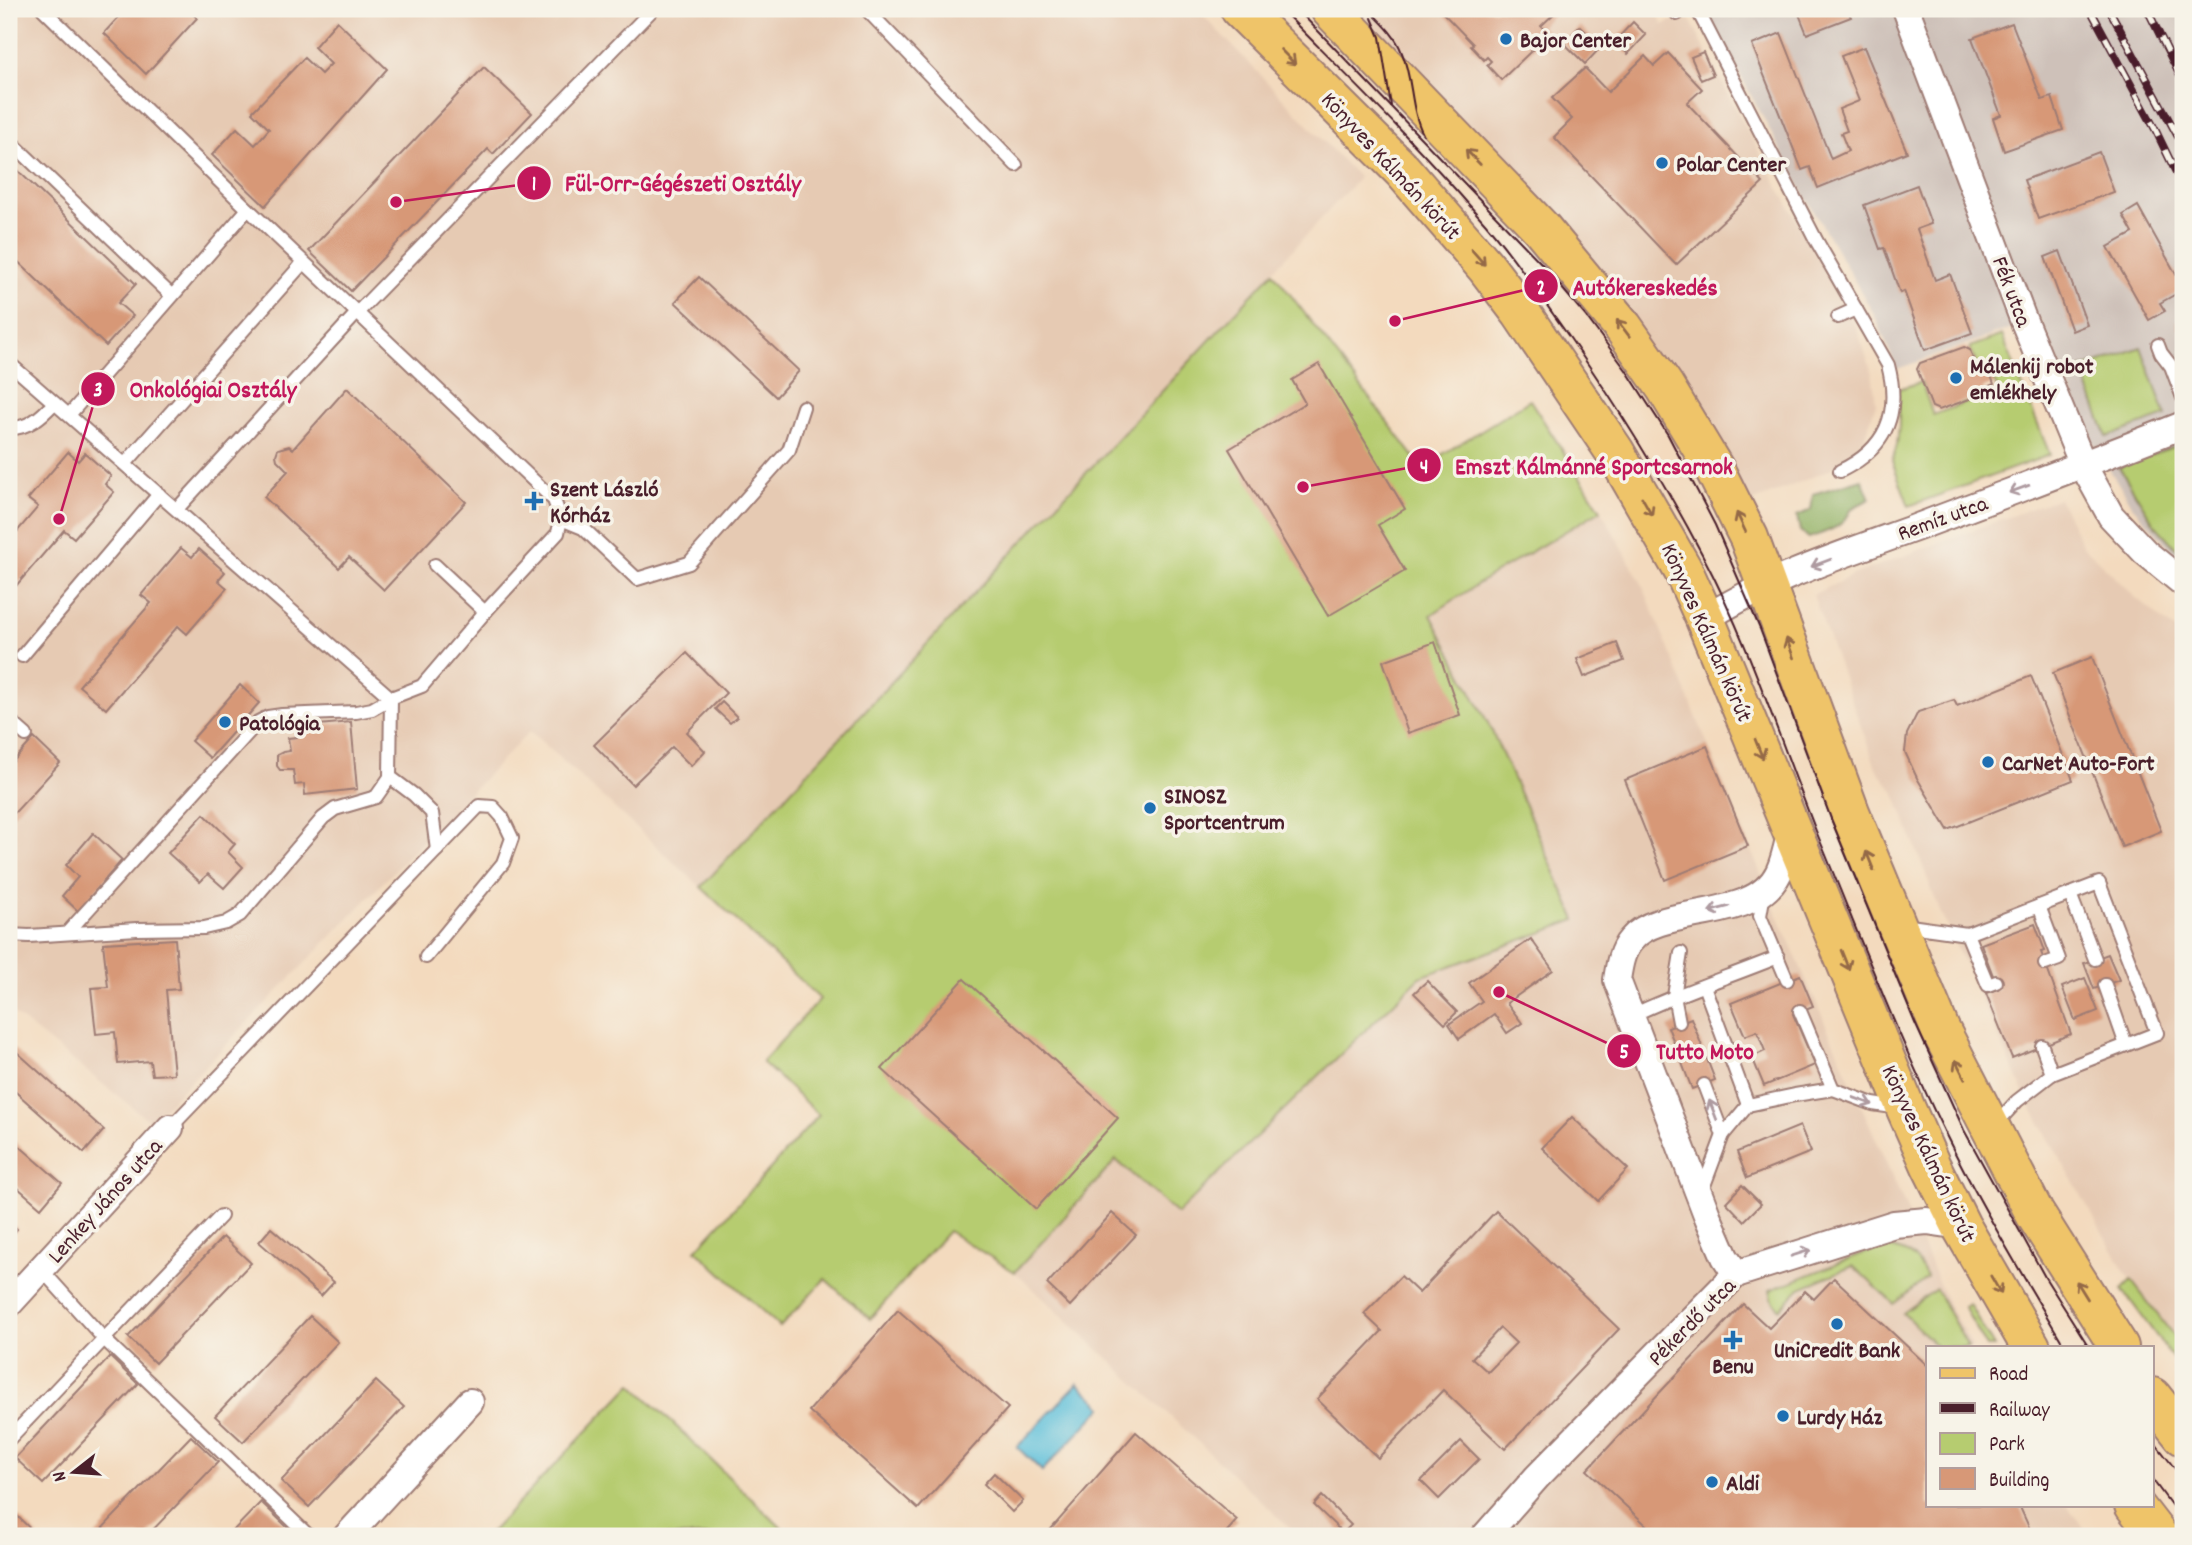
<svg xmlns="http://www.w3.org/2000/svg" width="2192" height="1545" viewBox="0 0 2192 1545" font-family="Dekko,sans-serif">
	<style>
		.built { fill: #e6cab3 }
		.industrial { fill: #cec1b9 }
		.green { fill: #b6cc70; stroke: #80764e; stroke-width: 2 }
		.forest { fill: #90b062; stroke: #6d6846; stroke-width: 2 }
		.water { fill: #5cbfda; stroke: #536f82; stroke-width: 2 }
		.building { fill: #d79877; fill-rule: evenodd }
		.lines { fill: none; stroke-linecap: round; stroke-linejoin: round }
		.service-casing { stroke: #9e7c74; stroke-width: 16 }
		.minor-casing { stroke: #9e7c74; stroke-width: 30 }
		.primary-casing { stroke: #9e7c74; stroke-width: 42 }
		.service { stroke: #fff; stroke-width: 12 }
		.minor { stroke: #fff; stroke-width: 26 }
		.primary { stroke: #efc469; stroke-width: 38 }
		.tram { stroke: #4a1f2b; stroke-width: 2 }
		.rail-casing { stroke: #4a1f2b; stroke-width: 8 }
		.rail { stroke: #f7f3e8; stroke-width: 5; stroke-dasharray: 16; stroke-linecap: butt }
		.oneway { stroke: #946947 }
		.oneway2 { stroke: #ae9aa0 }
		.poi-dot { fill: #1f6fb2; stroke: #f7f3e8; stroke-width: 2.5 }
		.labels { text-anchor: middle; stroke-width: 7; stroke-linejoin: round; paint-order: stroke }
		.poi-label { font-size: 23px; font-weight: bold; fill: #4a1f2b; stroke: #f7f3e8; text-anchor: start }
		.street-label { font-size: 23px; fill: #4a1f2b; stroke: #f7f3e8 }
		.leader { fill: none; stroke: #c2185b; stroke-width: 2.5 }
		.callout-dot { fill: #c2185b; stroke: #f7f3e8; stroke-width: 2.5 }
		.mark-label { font-size: 21px; text-anchor: middle; font-weight: bold; fill: #fff }
		.callout-label { font-size: 24px; text-anchor: middle; font-weight: bold; fill: #c2185b; stroke: #f7f3e8; stroke-width: 7; stroke-linejoin: round; paint-order: stroke }
	</style>
	<rect width="100%" height="100%" fill="#f7f3e8"/>
	<filter id="ink" filterUnits="userSpaceOnUse"><feTurbulence type="fractalNoise" baseFrequency=".0143" numOctaves="2"/><feDisplacementMap in="SourceGraphic" scale="14" xChannelSelector="R" yChannelSelector="G"/><feConvolveMatrix kernelMatrix="1 2 1 2 8 2 1 2 1" color-interpolation-filters="sRGB"/></filter>
	<filter id="wash" filterUnits="userSpaceOnUse"><feTurbulence type="fractalNoise" baseFrequency=".00686" numOctaves="4" result="noise"/><feDisplacementMap in="SourceGraphic" scale="28" xChannelSelector="R" yChannelSelector="G"/><feGaussianBlur stdDeviation="1.57" result="paint"/><feColorMatrix in="noise" values="0 0 0 0 0 0 0 0 0 0 0 0 0 0 0 0 0 1.4 0 .05"/><feComposite in="paint" operator="in"/></filter>
	<g filter="url(#wash)">
		<rect width="100%" height="100%" fill="#f3dabe"/>
		<g class="built">
			<polygon points="9,9 1197,9 1359,178 701,887 530,731 151,1122 9,1010"/>
			<polygon points="1358,9 1655,9 1663,25 1687,14 1740,117 1856,327 1872,372 1876,404 1864,438 1831,469 1750,503 1518,182"/>
			<polygon points="2059,498 2083,546 2135,597 2183,637 2183,1348 2125,1272 2032,1109 1941,914 1894,791 1877,770 1813,595 1853,575"/>
			<polygon points="1601,510 1642,584 1776,911 1949,1306 1973,1347 1928,1347 1928,1505 2067,1505 2089,1536 1299,1536 1015,1272 1116,1159 1177,1214 1421,977 1563,926 1491,729 1431,615 1487,578"/>
		</g>
		<polygon class="industrial" points="1705,9 2183,9 2183,563 2133,507 2091,440 2040,318 1897,369 1874,314 1804,194"/>
		<g class="green">
			<polygon points="1273,272 1422,467 1530,400 1601,510 1487,578 1431,615 1491,729 1576,920 1420,977 1177,1214 1116,1160 1015,1272 948,1231 870,1319 825,1279 780,1327 696,1250 819,1115 762,1062 820,999 701,887"/>
			<polygon points="2002,335 2050,455 1909,506 1892,461 1897,445 1899,425 1899,408 1895,390 1921,382 1933,415 1998,391 1989,366 1978,369 1970,347"/>
			<polygon points="2141,347 2166,416 2107,437 2081,369"/>
			<polygon points="2178,445 2183,461 2183,556 2155,525 2119,467"/>
			<path d="M 1888,1247 C 1911,1252 1917,1256 1927,1278 L 1894,1304 L 1853,1266 L 1800,1288 L 1780,1309 L 1773,1301 L 1770,1290 L 1861,1254 Z"/>
			<polygon points="2131,1280 2183,1348 2183,1372 2122,1289"/>
			<polygon points="1936,1289 1968,1347 1937,1347 1903,1313"/>
			<polygon points="1969,1304 1994,1347 1987,1347 1964,1307"/>
			<polygon points="632,1384 789,1535 788,1536 487,1536"/>
		</g>
		<path class="forest" d="M 1862,479 L 1870,499 L 1852,508 C 1844,528 1828,531 1809,538 L 1800,531 L 1797,516 L 1811,510 L 1813,494 Z"/>
		<polygon class="water" points="1078,1383 1103,1407 1042,1471 1017,1447"/>
		<g id="blocks">
			<g class="building">
				<polygon points="126,9 133,9 138,14 143,9 188,9 197,18 146,74 104,33"/>
				<polygon points="1439,9 1559,9 1541,26 1549,34 1501,80 1487,65 1491,61 1487,57 1484,60 1471,46 1473,44"/>
				<polygon points="1797,9 1847,9 1851,17 1807,34"/>
				<polygon points="337,21 387,69 265,206 212,155 237,128 255,145 269,129 252,112 304,58 321,74 331,64 314,47"/>
				<polygon points="1633,22 1646,35 1628,54 1615,41"/>
				<polygon points="2012,23 2042,100 2052,97 2063,130 2004,151 1993,118 2001,115 1972,38"/>
				<polygon points="1580,26 1601,47 1585,64 1564,43"/>
				<polygon points="1781,33 1831,159 1848,151 1841,133 1847,131 1839,109 1859,101 1841,56 1864,47 1907,152 1818,188 1810,167 1802,170 1752,45"/>
				<polygon points="1703,52 1713,75 1701,80 1691,57"/>
				<polygon points="1668,53 1702,89 1687,103 1763,183 1676,265 1554,137 1572,119 1552,98 1585,68 1608,92 1645,56 1654,66"/>
				<polygon points="484,67 532,113 493,154 488,149 351,291 309,251"/>
				<polygon points="2099,152 2114,192 2038,219 2024,180"/>
				<polygon points="9,162 136,284 118,303 133,316 106,346 9,253"/>
				<polygon points="1917,185 1931,224 1917,229 1935,280 1950,274 1972,333 1925,350 1904,291 1900,293 1884,248 1880,249 1864,205"/>
				<polygon points="2138,206 2183,287 2183,290 2160,303 2165,311 2149,320 2108,247 2133,233 2123,215"/>
				<polygon points="2060,251 2087,325 2072,331 2045,257"/>
				<polygon points="699,277 799,371 776,397 675,302"/>
				<polygon points="2183,319 2183,329 2179,330 2177,322"/>
				<polygon points="1964,347 1970,350 1977,371 1988,367 1994,384 1984,388 1981,395 1939,410 1932,407 1917,369 1920,363"/>
				<polygon points="1319,364 1405,509 1378,525 1405,571 1328,616 1229,449 1305,403 1292,380"/>
				<polygon points="347,388 466,502 384,590 349,557 339,568 264,497 288,471 277,460 276,455 278,449 289,446 293,449"/>
				<polygon points="68,452 78,461 85,453 111,476 105,484 114,492 74,538 64,530 9,594 9,541 38,507 28,499"/>
				<polygon points="181,548 192,557 199,549 225,572 218,580 227,588 187,634 178,626 106,709 79,686 151,603 141,595"/>
				<polygon points="1435,642 1460,715 1408,733 1383,661"/>
				<polygon points="1617,643 1624,661 1584,677 1577,659"/>
				<polygon points="687,653 726,693 687,732 705,751 691,766 672,747 633,785 594,745"/>
				<polygon points="2092,657 2161,831 2122,847 2053,673"/>
				<polygon points="2031,676 2073,780 1948,830 1917,778 1905,752 1907,734 1918,712 1954,700 1957,706"/>
				<polygon points="240,685 259,703 210,758 191,741"/>
				<polygon points="722,702 737,717 730,723 715,709"/>
				<polygon points="351,722 357,789 305,795 304,784 295,785 293,770 280,770 277,766 277,755 283,752 290,751 288,738 297,737 296,727"/>
				<polygon points="34,738 60,763 9,819 9,766"/>
				<polygon points="1707,746 1748,846 1665,880 1625,780"/>
				<polygon points="204,814 235,844 228,852 243,867 224,888 208,874 200,882 168,853"/>
				<polygon points="93,833 122,860 78,911 62,896 78,877 66,865"/>
				<polygon points="2035,924 2045,951 2041,952 2071,1034 2012,1058 1986,993 1998,989 1981,944"/>
				<polygon points="175,939 179,989 166,990 174,1074 152,1075 150,1061 118,1064 115,1032 96,1034 91,988 108,987 103,943"/>
				<polygon points="1531,939 1553,970 1507,1003 1522,1023 1507,1033 1494,1014 1459,1039 1449,1024 1482,1001 1469,983"/>
				<polygon points="2108,954 2119,980 2094,989 2084,963"/>
				<polygon points="1800,975 1813,1006 1793,1014 1815,1065 1764,1086 1752,1057 1765,1051 1757,1031 1745,1036 1731,1003"/>
				<polygon points="2085,978 2098,1011 2075,1020 2062,987"/>
				<polygon points="964,979 1118,1118 1036,1209 882,1069"/>
				<polygon points="1427,981 1457,1012 1445,1024 1414,993"/>
				<polygon points="1691,1018 1715,1080 1692,1089 1668,1027"/>
				<polygon points="9,1045 104,1130 84,1153 9,1086"/>
				<polygon points="1572,1117 1628,1169 1598,1201 1542,1148"/>
				<polygon points="1800,1126 1811,1152 1747,1178 1737,1152"/>
				<polygon points="9,1137 62,1183 41,1208 9,1180"/>
				<polygon points="1742,1185 1761,1204 1744,1221 1726,1202"/>
				<path d="M 1496,1211 L 1619,1329 L 1505,1449 L 1443,1390 L 1378,1458 L 1317,1399 L 1382,1331 L 1364,1314 L 1401,1276 L 1419,1293 ZM 1500,1328 L 1516,1343 L 1488,1372 L 1472,1358 Z"/>
				<polygon points="1112,1213 1136,1235 1070,1306 1047,1284"/>
				<polygon points="9,1221 17,1229 9,1239"/>
				<polygon points="271,1228 334,1282 321,1296 259,1242"/>
				<polygon points="223,1237 251,1263 155,1363 128,1337"/>
				<polygon points="1834,1278 1928,1366 1928,1505 2019,1505 2033,1536 1658,1536 1587,1470 1743,1304 1769,1328 1805,1291 1814,1299"/>
				<polygon points="898,1310 1008,1408 918,1509 809,1411"/>
				<polygon points="310,1316 338,1342 243,1442 215,1416"/>
				<polygon points="110,1357 138,1384 43,1484 15,1458"/>
				<polygon points="376,1381 404,1407 309,1507 281,1481"/>
				<polygon points="1136,1432 1237,1520 1223,1536 1045,1536"/>
				<polygon points="191,1436 218,1462 147,1536 95,1536"/>
				<polygon points="1461,1441 1479,1459 1439,1499 1421,1481"/>
				<polygon points="994,1473 1023,1501 1012,1512 984,1484"/>
				<polygon points="1322,1496 1351,1525 1343,1533 1314,1505"/>
				<polygon points="261,1502 288,1528 280,1536 228,1536"/>
				<polygon points="16,1515 38,1536 9,1536 9,1522"/>
			</g>
		</g>
	</g>
	<g filter="url(#ink)">
		<use href="#blocks" fill-opacity="0" stroke="#9e7c74" stroke-width="2"/>
		<g class="lines">
			<defs>
				<g id="service">
					<polyline points="43,9 248,209 554,500 561,519 558,533 485,612 422,686 391,698 372,709 356,712 282,715 268,717 258,722 67,933"/>
					<polyline points="866,9 1016,165"/>
					<polyline points="1674,9 1677,14"/>
					<path d="M 1697,9 L 1816,240 L 1888,365 C 1901,414 1886,449 1840,471"/>
					<polyline points="9,140 172,296"/>
					<polyline points="1838,317 1856,309"/>
					<polyline points="2158,345 2161,353 2171,366 2183,398"/>
					<polyline points="9,363 391,698 390,777 376,797 335,809 323,818 240,915 226,923 204,928 137,929 29,936 9,935"/>
					<polyline points="69,415 248,209"/>
					<path d="M 9,428 C 28,429 42,416 54,403"/>
					<polyline points="125,464 303,263"/>
					<polyline points="177,509 357,313 653,9"/>
					<polyline points="561,519 583,528 637,579 689,563 789,450 803,407"/>
					<polyline points="435,565 485,612"/>
					<polyline points="22,656 159,494"/>
					<polyline points="9,720 26,735"/>
					<polyline points="390,777 414,795 432,813 437,850"/>
					<polyline points="1764,893 1760,916 1787,980"/>
					<polyline points="2070,894 2095,959"/>
					<polyline points="2039,906 2059,959 2045,964"/>
					<polyline points="1903,925 1967,934 1988,985 1996,982"/>
					<polyline points="1967,934 2099,883 2157,1033 2052,1074"/>
					<polyline points="2105,985 2126,1045"/>
					<polyline points="1704,986 1748,1105"/>
					<polyline points="1800,1011 1833,1089 1873,1104 1899,1108"/>
					<path d="M 1631,1016 C 1678,993 1729,977 1778,957"/>
					<polyline points="1679,1022 1674,996 1681,953"/>
					<polyline points="1704,1085 1723,1135"/>
					<polyline points="1994,1126 2017,1101 2052,1074 2042,1046"/>
					<polyline points="170,1128 479,806 493,807 502,817 512,838 503,863 426,957"/>
					<polyline points="1702,1191 1723,1135 1748,1105 1795,1095 1833,1089"/>
					<polyline points="41,1269 104,1339 309,1536"/>
					<polyline points="9,1439 221,1216"/>
				</g>
				<g id="minor">
					<polyline points="1906,9 2023,319 2083,465 2111,516 2145,552 2183,583"/>
					<path d="M 1705,619 C 1769,578 1844,554 1915,528 C 2005,494 2094,461 2183,425"/>
					<path d="M 1736,1274 L 1725,1257 L 1707,1215 L 1617,980 C 1619,967 1621,951 1631,940 C 1661,903 1754,925 1779,872 C 1785,859 1788,843 1791,830"/>
					<polyline points="9,1304 170,1128"/>
					<polyline points="347,1536 470,1402"/>
					<polyline points="1485,1536 1537,1477 1736,1274 1894,1224 1927,1221 1961,1226"/>
				</g>
				<g id="primary">
					<polyline points="1240,9 1402,170 1486,267 1521,313 1615,452 1683,570 1705,619 1906,1109 1931,1166 1961,1226 2031,1347"/>
					<polyline points="1330,9 1542,229 1623,327 1665,387 1715,470 1749,538 1850,812 1940,1029 2035,1214 2119,1347"/>
					<polyline points="2152,1397 2183,1436"/>
					<polyline points="2134,1505 2158,1536"/>
				</g>
			</defs>
			<use href="#service" class="service-casing"/>
			<use href="#minor" class="minor-casing"/>
			<use href="#primary" class="primary-casing"/>
			<use href="#service" class="service"/>
			<use href="#minor" class="minor"/>
			<use href="#primary" class="primary"/>
			<g class="tram">
				<path d="M 1281,9 C 1347,76 1415,142 1477,214 C 1505,245 1529,280 1553,314 C 1608,391 1658,470 1702,554 C 1749,643 1779,738 1816,831 C 1858,932 1897,1036 1946,1135 C 1981,1206 2024,1278 2065,1347"/>
				<polyline points="1297,9 1540,262 1588,319 1626,370 1668,435 1715,525 1760,629 1831,819 1915,1023 1964,1130 2046,1279 2089,1347"/>
				<path d="M 1368,9 C 1381,22 1396,35 1402,53 C 1413,79 1410,109 1423,134"/>
				<polyline points="1372,18 1380,37 1391,106"/>
				<polyline points="2152,1439 2183,1479"/>
				<polyline points="2152,1479 2183,1521"/>
			</g>
			<defs>
				<g id="rail">
					<polyline points="2090,9 2155,129 2183,187"/>
					<polyline points="2109,9 2183,146"/>
					<polyline points="2147,9 2183,82"/>
				</g>
			</defs>
			<use href="#rail" class="rail-casing"/>
			<use href="#rail" class="rail"/>
		</g>
		<defs><path id="oneway-shaft" d="M-6 0H5M1.5-3L5.5 0L1.5 3" fill="none" stroke-width="1.6" stroke-linecap="round" stroke-linejoin="round" transform="scale(1.75)"/></defs>
		<g class="oneway">
			<use href="#oneway-shaft" transform="translate(1288 57) rotate(45)"/>
			<use href="#oneway-shaft" transform="translate(1473 157) rotate(-134)"/>
			<use href="#oneway-shaft" transform="translate(1478 257) rotate(49)"/>
			<use href="#oneway-shaft" transform="translate(1623 328) rotate(-127)"/>
			<use href="#oneway-shaft" transform="translate(1647 506) rotate(60)"/>
			<use href="#oneway-shaft" transform="translate(1741 522) rotate(-115)"/>
			<use href="#oneway-shaft" transform="translate(1790 648) rotate(-110)"/>
			<use href="#oneway-shaft" transform="translate(1759 749) rotate(68)"/>
			<use href="#oneway-shaft" transform="translate(1870 861) rotate(-112)"/>
			<use href="#oneway-shaft" transform="translate(1845 960) rotate(68)"/>
			<use href="#oneway-shaft" transform="translate(1960 1069) rotate(-117)"/>
			<use href="#oneway-shaft" transform="translate(1996 1285) rotate(60)"/>
			<use href="#oneway-shaft" transform="translate(2082 1290) rotate(-122)"/>
		</g>
		<g class="oneway2">
			<use href="#oneway-shaft" transform="translate(2019 489) rotate(160)"/>
			<use href="#oneway-shaft" transform="translate(1821 563) rotate(159)"/>
			<use href="#oneway-shaft" transform="translate(1719 909) rotate(166)"/>
			<use href="#oneway-shaft" transform="translate(1863 1101) rotate(20)"/>
			<use href="#oneway-shaft" transform="translate(1713 1110) rotate(-111)"/>
			<use href="#oneway-shaft" transform="translate(1801 1253) rotate(-18)"/>
		</g>
	</g>
	<g class="poi-dot">
		<circle cx="1506" cy="39" r="7"/>
		<circle cx="1662" cy="163" r="7"/>
		<circle cx="1956" cy="378" r="7"/>
		<path d="M530.5 490.5h7v7h7v7h-7v7h-7v-7h-7v-7h7z"/>
		<circle cx="225" cy="722" r="7"/>
		<circle cx="1988" cy="762" r="7"/>
		<circle cx="1150" cy="808" r="7"/>
		<circle cx="1837" cy="1324" r="7"/>
		<path d="M1729.5 1329.5h7v7h7v7h-7v7h-7v-7h-7v-7h7z"/>
		<circle cx="1783" cy="1416" r="7"/>
		<circle cx="1712" cy="1482" r="7"/>
	</g>
	<g class="labels">
		<g class="poi-label">
			<text x="1520" y="47">Bajor Center</text>
			<text x="1676" y="171">Polar Center</text>
			<text x="1970" y="373">Málenkij robot<tspan x="1970" dy="26">emlékhely</tspan></text>
			<text x="550" y="496">Szent László<tspan x="550" dy="26">Kórház</tspan></text>
			<text x="239" y="730">Patológia</text>
			<text x="2002" y="770">CarNet Auto-Fort</text>
			<text x="1164" y="803">SINOSZ<tspan x="1164" dy="26">Sportcentrum</tspan></text>
			<text x="1837" y="1357" text-anchor="middle">UniCredit Bank</text>
			<text x="1733" y="1373" text-anchor="middle">Benu</text>
			<text x="1797" y="1424">Lurdy Ház</text>
			<text x="1726" y="1490">Aldi</text>
		</g>
		<g class="street-label">
			<text transform="translate(1392 165) rotate(47)" y="8">Könyves Kálmán körút</text>
			<text transform="translate(2013 291) rotate(69)" y="8">Fék utca</text>
			<text transform="translate(1942 517) rotate(-20)" y="8">Remíz utca</text>
			<text transform="translate(1708 632) rotate(66)" y="8">Könyves Kálmán körút</text>
			<text transform="translate(1930 1153) rotate(65)" y="8">Könyves Kálmán körút</text>
			<text transform="translate(104 1200) rotate(-48)" y="8">Lenkey János utca</text>
			<text transform="translate(1691 1321) rotate(-45)" y="8">Pékerdő utca</text>
		</g>
	</g>
	<path class="leader" d="M396 202L534 183M1395 321L1541 286M59 519L98 389M1303 487L1424 465M1499 992L1624 1051"/>
	<g class="callout-dot">
		<circle cx="396" cy="202" r="7"/>
		<circle cx="1395" cy="321" r="7"/>
		<circle cx="59" cy="519" r="7"/>
		<circle cx="1303" cy="487" r="7"/>
		<circle cx="1499" cy="992" r="7"/>
		<circle cx="534" cy="183" r="18"/>
		<circle cx="1541" cy="286" r="18"/>
		<circle cx="98" cy="389" r="18"/>
		<circle cx="1424" cy="465" r="18"/>
		<circle cx="1624" cy="1051" r="18"/>
	</g>
	<g class="mark-label">
		<text x="534" y="190">1</text>
		<text x="1541" y="294">2</text>
		<text x="98" y="396">3</text>
		<text x="1424" y="473">4</text>
		<text x="1624" y="1058">5</text>
	</g>
	<g class="callout-label">
		<text x="683" y="191">Fül-Orr-Gégészeti Osztály</text>
		<text x="1645" y="295">Autókereskedés</text>
		<text x="213" y="397">Onkológiai Osztály</text>
		<text x="1594" y="474">Emszt Kálmánné Sportcsarnok</text>
		<text x="1705" y="1059">Tutto Moto</text>
	</g>
	<rect width="2192" height="1545" fill="none" stroke="#f7f3e8" stroke-width="35"/>
	<rect x="1926" y="1346" width="228" height="161" fill="#f7f3e8" stroke="#b29e9c" stroke-width="2"/>
	<rect x="1940" y="1368" width="35" height="10" fill="#efc469" stroke="#b29e9c" stroke-width="2"/>
	<text x="1989" y="1380" font-size="21" fill="#4a1f2b">Road</text>
	<rect x="1940" y="1403" width="35" height="10" fill="#4a1f2b" stroke="#b29e9c" stroke-width="2"/>
	<text x="1989" y="1416" font-size="21" fill="#4a1f2b">Railway</text>
	<rect x="1940" y="1433" width="35" height="21" fill="#b6cc70" stroke="#b29e9c" stroke-width="2"/>
	<text x="1989" y="1450" font-size="21" fill="#4a1f2b">Park</text>
	<rect x="1940" y="1468" width="35" height="21" fill="#d79877" stroke="#b29e9c" stroke-width="2"/>
	<text x="1989" y="1486" font-size="21" fill="#4a1f2b">Building</text>
	<g transform="translate(74 1472) rotate(253)" stroke="#f7f3e8" stroke-width="5" paint-order="stroke">
	<path d="M0-5L12 26L0 18L-12 26Z" fill="#4a1f2b"/>
	<text y="-10" font-size="19" font-weight="bold" text-anchor="middle" fill="#4a1f2b">N</text>
	</g>
</svg>
